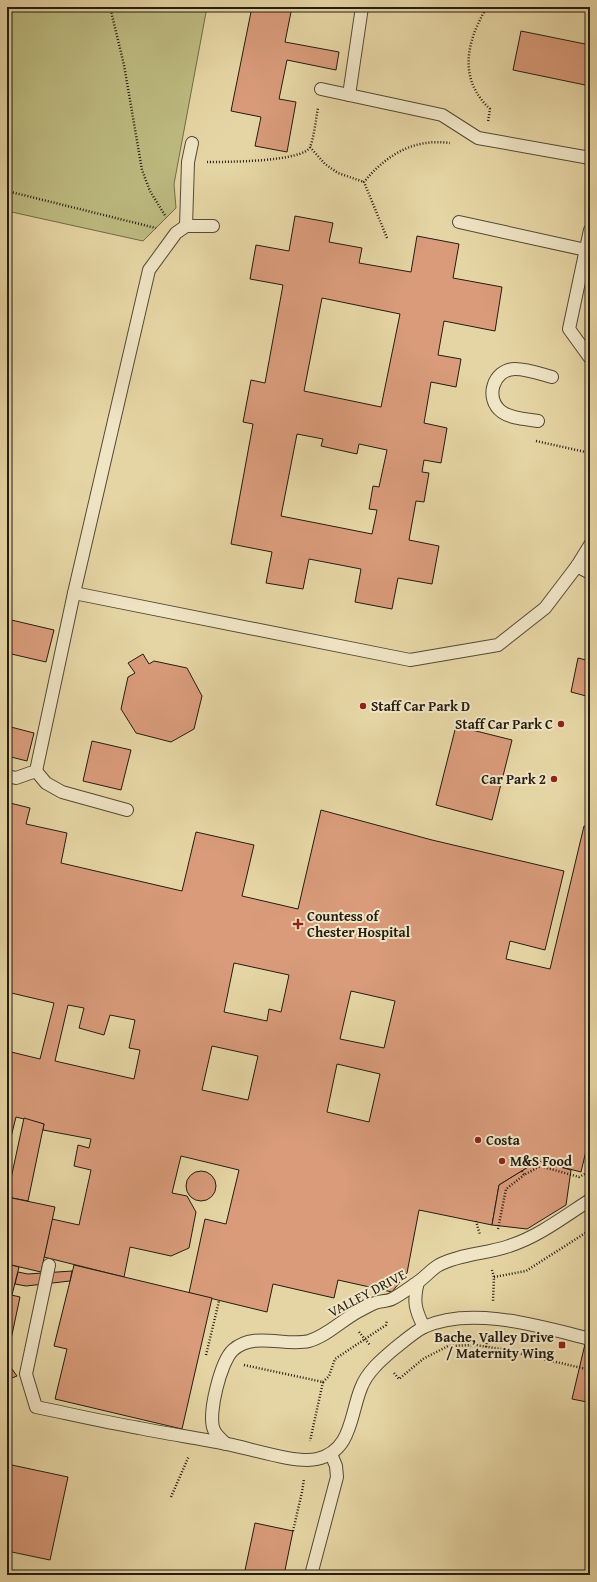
<svg xmlns="http://www.w3.org/2000/svg" width="597" height="1582" viewBox="0 0 597 1582" font-family="'Gentium Book Plus',serif">
	<style>
		.green { fill: #bdbb81; stroke: #706c49 }
		.building { fill: #d99b7a; stroke: #241c11; fill-rule: evenodd }
		.lines { fill: none; stroke-linecap: round; stroke-linejoin: round }
		.service-casing { stroke: #544a36; stroke-width: 14 }
		.path { stroke: #241c11; stroke-width: 2.5; stroke-dasharray: 1 2; stroke-linecap: butt }
		.service { stroke: #efe4c4; stroke-width: 12 }
		.poi-dot { fill: #8f2418; stroke: #efe4c4; stroke-width: 1.5 }
		.labels { text-anchor: middle; stroke-width: 4; stroke-linejoin: round; paint-order: stroke }
		.poi-label { font-size: 14px; font-weight: bold; fill: #241c11; stroke: #efe4c4; text-anchor: start }
		.street-label { font-size: 14px; fill: #241c11; stroke: #efe4c4 }
	</style>
	<rect width="100%" height="100%" fill="#e6d5a4"/>
	<filter id="stains"><feTurbulence type="fractalNoise" baseFrequency=".005" numOctaves="4"/><feColorMatrix values="0 0 0 0 .2 0 0 0 0 .09 0 0 0 0 .02 0 0 0 .5 -.17"/></filter>
	<radialGradient id="worn" r=".72"><stop offset=".6" stop-color="#630" stop-opacity="0"/><stop offset="1" stop-color="#630" stop-opacity=".3"/></radialGradient>
	<polygon class="green" points="7,7 207,7 174,184 176,208 143,241 7,211"/>
	<g class="building">
		<polygon points="252,7 292,7 285,42 339,52 336,70 287,60 279,99 296,102 287,152 255,146 261,117 231,111"/>
		<polygon points="521,31 590,45 590,86 513,70"/>
		<path d="M 295,216 L 333,223 L 329,242 L 362,248 L 359,263 L 411,272 L 417,236 L 459,244 L 453,278 L 502,287 L 495,331 L 444,321 L 438,355 L 461,359 L 456,387 L 431,382 L 424,423 L 447,428 L 441,463 L 424,460 L 422,472 L 429,473 L 424,502 L 416,501 L 409,540 L 439,546 L 432,584 L 398,578 L 392,609 L 355,602 L 361,569 L 309,559 L 303,589 L 266,583 L 272,552 L 231,544 L 253,424 L 243,422 L 251,380 L 265,383 L 283,285 L 250,279 L 256,245 L 289,251 ZM 322,298 L 400,314 L 381,407 L 304,391 ZM 297,434 L 323,439 L 321,446 L 357,454 L 359,444 L 387,450 L 379,487 L 373,486 L 369,509 L 377,510 L 372,534 L 281,516 Z"/>
		<polygon points="7,619 54,630 46,662 7,653"/>
		<polygon points="143,654 149,664 154,661 187,668 202,696 194,729 171,742 136,733 121,709 128,677 135,673 128,663"/>
		<polygon points="578,658 590,661 590,697 571,692"/>
		<polygon points="7,726 34,733 27,761 7,756"/>
		<polygon points="456,726 512,740 492,820 436,805"/>
		<polygon points="92,741 131,750 121,790 83,781"/>
		<path d="M 10,803 L 30,808 L 26,824 L 67,833 L 61,863 L 182,891 L 196,832 L 254,845 L 242,896 L 298,909 L 321,810 L 432,840 L 564,871 L 545,950 L 510,941 L 506,959 L 550,969 L 584,826 L 590,827 L 590,1134 L 581,1172 L 538,1161 L 499,1185 L 492,1225 L 419,1210 L 407,1273 L 392,1292 L 338,1280 L 334,1298 L 273,1284 L 267,1312 L 189,1293 L 205,1219 L 226,1224 L 239,1170 L 181,1156 L 172,1193 L 187,1196 L 196,1212 L 189,1248 L 171,1256 L 130,1247 L 124,1277 L 44,1257 L 52,1219 L 79,1225 L 91,1170 L 74,1166 L 78,1145 L 89,1148 L 91,1139 L 43,1130 L 44,1124 L 16,1117 L 9,1145 L 7,1145 L 7,1051 L 40,1059 L 54,1003 L 7,992 L 7,818 ZM 234,963 L 289,975 L 281,1012 L 269,1009 L 267,1021 L 224,1012 ZM 351,991 L 395,1001 L 384,1048 L 340,1039 ZM 68,1005 L 84,1008 L 79,1028 L 104,1035 L 110,1015 L 135,1020 L 129,1048 L 140,1050 L 134,1079 L 55,1061 ZM 212,1046 L 258,1056 L 248,1100 L 202,1090 ZM 337,1064 L 380,1074 L 369,1122 L 327,1112 Z"/>
		<polygon points="24,1118 44,1124 28,1201 7,1197"/>
		<polygon points="538,1161 571,1170 566,1205 527,1229 492,1225 499,1185"/>
		<circle cx="201" cy="1186" r="15"/>
		<polygon points="7,1197 55,1207 41,1272 7,1264"/>
		<polygon points="7,1264 19,1267 12,1295 7,1294"/>
		<polygon points="74,1265 212,1298 182,1429 55,1399 67,1349 54,1346"/>
		<polygon points="72,1271 70,1281 26,1286 15,1284 18,1272 28,1274"/>
		<polygon points="7,1294 20,1297 7,1358"/>
		<polygon points="590,1323 590,1387 587,1402 572,1399"/>
		<polygon points="7,1362 17,1376 7,1380"/>
		<polygon points="7,1464 68,1477 50,1560 7,1551"/>
		<polygon points="255,1523 293,1531 284,1575 244,1575"/>
	</g>
	<g class="lines">
		<defs>
			<g id="service">
				<polyline points="321,89 442,115 478,138 590,158"/>
				<polyline points="349,95 362,7"/>
				<polyline points="459,222 586,250"/>
				<polyline points="186,226 188,162 192,143"/>
				<polyline points="590,230 569,329 590,358"/>
				<path d="M 538,421 C 527,419 512,419 502,412 C 484,399 493,369 515,369 C 527,369 541,374 552,377"/>
				<polyline points="577,566 590,573"/>
				<polyline points="74,593 410,660 498,645 545,608 577,566 590,545"/>
				<polyline points="36,771 46,783 62,792 127,810"/>
				<polyline points="7,776 16,778 36,771 74,593 149,270 176,233 186,226 213,226"/>
				<path d="M 49,1265 L 26,1374 L 36,1407 C 70,1414 104,1422 139,1428 C 168,1434 198,1438 227,1444 C 249,1448 296,1464 317,1459 C 352,1451 350,1415 361,1388 C 367,1372 381,1360 394,1349 C 403,1342 414,1332 424,1327 C 472,1305 542,1327 590,1339"/>
				<path d="M 418,1282 C 413,1301 415,1310 424,1327"/>
				<path d="M 226,1444 C 222,1440 216,1435 214,1430 C 207,1415 221,1361 233,1350 C 254,1331 285,1347 309,1341 C 327,1336 342,1320 359,1311 C 365,1308 371,1304 378,1302 C 383,1301 388,1301 392,1299 C 400,1295 408,1289 415,1284 C 424,1279 430,1270 439,1265 C 460,1254 486,1254 509,1246 C 538,1237 565,1216 590,1200"/>
				<polyline points="311,1575 337,1477 336,1466 331,1454"/>
			</g>
		</defs>
		<use href="#service" class="service-casing"/>
		<g class="path">
			<polyline points="110,7 124,65 142,170 150,191 166,217"/>
			<path d="M 487,7 C 466,42 458,79 490,109 L 488,122"/>
			<polyline points="310,147 325,164 338,173 364,182"/>
			<path d="M 207,162 C 224,162 303,162 310,147 C 314,138 316,118 318,108"/>
			<polyline points="7,191 156,228"/>
			<path d="M 387,238 L 364,182 C 386,155 414,138 450,143"/>
			<polyline points="536,441 590,453"/>
			<polyline points="522,1171 524,1175 540,1166 579,1177 590,1171"/>
			<polyline points="476,1221 480,1235"/>
			<polyline points="498,1229 506,1189 524,1175"/>
			<polyline points="492,1270 494,1277 493,1301"/>
			<polyline points="494,1277 526,1271 590,1230"/>
			<polyline points="359,1332 370,1345"/>
			<polyline points="486,1347 488,1337"/>
			<polyline points="206,1355 219,1301"/>
			<polyline points="244,1365 323,1382 310,1441"/>
			<polyline points="394,1373 399,1379 423,1359 448,1346 475,1345 501,1349 590,1370"/>
			<polyline points="323,1382 329,1376 335,1359 386,1325 387,1320"/>
			<polyline points="171,1497 189,1456"/>
			<polyline points="293,1531 302,1492 304,1479"/>
		</g>
		<use href="#service" class="service"/>
	</g>
	<g class="poi-dot">
		<circle cx="363" cy="706" r="4"/>
		<circle cx="561" cy="724" r="4"/>
		<circle cx="554" cy="779" r="4"/>
		<path d="M296 918h4v4h4v4h-4v4h-4v-4h-4v-4h4z"/>
		<circle cx="478" cy="1140" r="4"/>
		<circle cx="502" cy="1161" r="4"/>
		<rect x="558" y="1341" width="8" height="8" rx="2"/>
	</g>
	<g class="labels">
		<g class="poi-label">
			<text x="371" y="711">Staff Car Park D</text>
			<text x="553" y="729" text-anchor="end">Staff Car Park C</text>
			<text x="546" y="784" text-anchor="end">Car Park 2</text>
			<text x="307" y="921">Countess of<tspan x="307" dy="16">Chester Hospital</tspan></text>
			<text x="486" y="1145">Costa</text>
			<text x="510" y="1166">M&amp;S Food</text>
			<text x="554" y="1342" text-anchor="end">Bache, Valley Drive<tspan x="554" dy="16">/ Maternity Wing</tspan></text>
		</g>
		<g class="street-label">
			<text transform="translate(367 1293) rotate(-28)" y="5">VALLEY DRIVE</text>
		</g>
	</g>
	<rect width="597" height="1582" fill="none" stroke="#e6d5a4" stroke-width="24"/>
	<rect x="8" y="8" width="581" height="1566" fill="none" stroke="#241c11" stroke-width="2"/>
	<rect x="12" y="12" width="573" height="1558" fill="none" stroke="#241c11"/>
	<rect width="100%" height="100%" filter="url(#stains)"/>
	<rect width="100%" height="100%" fill="url(#worn)"/>
</svg>
